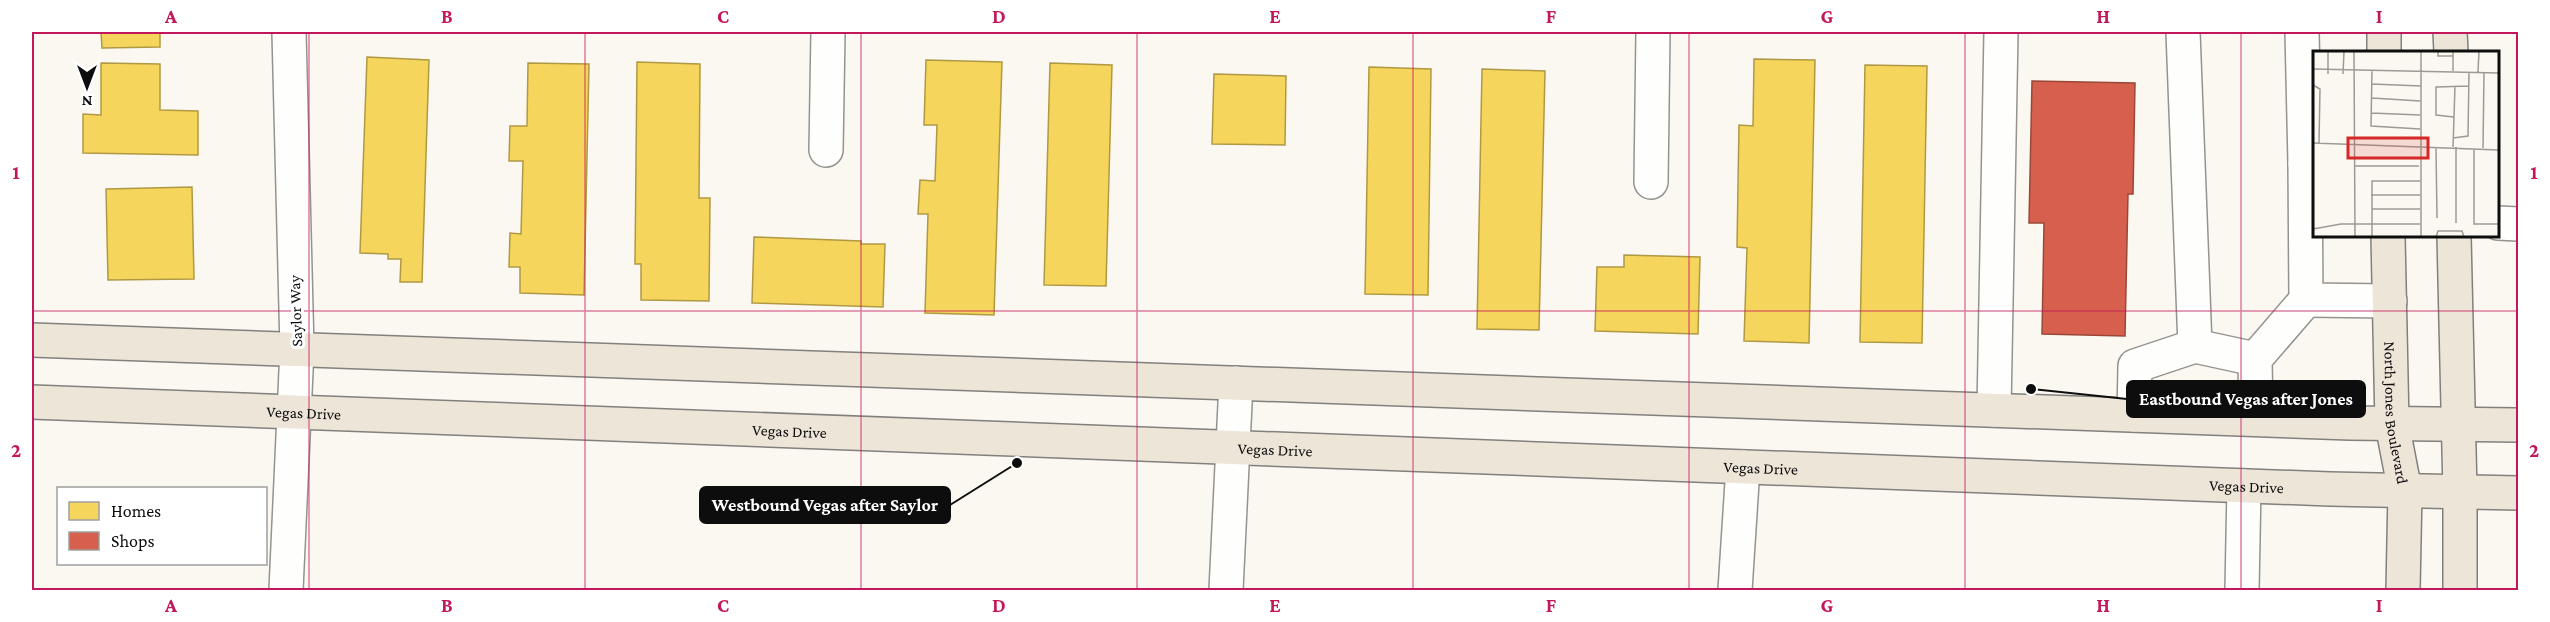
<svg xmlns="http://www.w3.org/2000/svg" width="2550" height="622" viewBox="0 0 2550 622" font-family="'Crimson Pro',serif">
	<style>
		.homes { fill: #f6d55c; stroke: #b09944; stroke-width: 1.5 }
		.shops { fill: #d6604d; stroke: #9a473a; stroke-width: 1.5 }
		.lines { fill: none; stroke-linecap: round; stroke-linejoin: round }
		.minor-casing { stroke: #949390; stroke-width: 36 }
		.major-casing { stroke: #81807d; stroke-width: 36 }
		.minor { stroke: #fefefd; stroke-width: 33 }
		.major { stroke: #ede5d8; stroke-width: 33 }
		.grid { fill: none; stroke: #c2185b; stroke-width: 1.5; stroke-opacity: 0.55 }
		.labels { text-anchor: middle; stroke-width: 6; stroke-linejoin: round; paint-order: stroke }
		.street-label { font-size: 16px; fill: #0d0d0d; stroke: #fff }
		.inset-road { fill: none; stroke: #9c9a96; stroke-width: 1.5 }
		.view { fill: #d62828; fill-opacity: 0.15; stroke: #d62828; stroke-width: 3 }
		.inset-edge { fill: none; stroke: #0d0d0d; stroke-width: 3 }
		.leader { fill: none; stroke: #0d0d0d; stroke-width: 2 }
		.callout-dot { fill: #0d0d0d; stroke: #fff; stroke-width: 2 }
		.callout { fill: #0d0d0d; stroke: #0d0d0d; stroke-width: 2 }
		.callout-label { font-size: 18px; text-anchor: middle; font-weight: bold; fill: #fff }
		.neatline { fill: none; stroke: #c2185b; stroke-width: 2 }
		.grid-label { font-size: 20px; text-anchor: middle; font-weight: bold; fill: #c2185b }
	</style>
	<rect width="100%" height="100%" fill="#fbf8f1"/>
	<g class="homes">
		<polygon points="101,32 160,32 160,47 102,48"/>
		<polygon points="367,57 429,60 422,282 400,282 401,259 388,259 388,254 360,253"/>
		<polygon points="1754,59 1815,60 1809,343 1744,341 1747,248 1737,247 1739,125 1753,126"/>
		<polygon points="926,60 1002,62 994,315 925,313 928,214 918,214 920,180 935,181 937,125 924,125"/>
		<polygon points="637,62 700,64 699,198 710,198 709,301 641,300 641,264 635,264"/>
		<polygon points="101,63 160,64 160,110 198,111 198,155 83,153 83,114 101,115"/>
		<polygon points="528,63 589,64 584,295 520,293 520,267 509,267 510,233 521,234 523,161 509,161 510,126 527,126"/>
		<polygon points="1050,63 1112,65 1106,286 1044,285"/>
		<polygon points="1865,65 1927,66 1922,343 1860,342"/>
		<polygon points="1369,67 1431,69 1428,295 1365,294"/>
		<polygon points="1482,69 1545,71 1539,330 1477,329"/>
		<polygon points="1214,74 1286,76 1285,145 1212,144"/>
		<polygon points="192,187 194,279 108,280 106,189"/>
		<polygon points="754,237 861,241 861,244 885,244 883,307 752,303"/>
		<polygon points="1624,255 1700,257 1698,334 1595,331 1597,267 1624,267"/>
	</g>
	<polygon class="shops" points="2032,81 2135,83 2133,194 2128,194 2125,336 2042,334 2044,223 2029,223"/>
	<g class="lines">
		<defs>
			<g id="minor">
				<polyline points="2183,32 2195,346"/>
				<polyline points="2302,32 2305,164"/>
				<polyline points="826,150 828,32"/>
				<polyline points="1651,182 1653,32"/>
				<polyline points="2498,223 2518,224"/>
				<polyline points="2306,300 2390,301"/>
				<polyline points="1994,410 2001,32"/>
				<polyline points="2134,415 2135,366 2195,346 2255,359"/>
				<polyline points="2256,419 2255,359 2306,300 2305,164 2314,163"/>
				<polyline points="286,590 297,349 289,32"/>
				<polyline points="1226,590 1236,383"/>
				<polyline points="1735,590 1743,467"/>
				<polyline points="2242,590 2244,486"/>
			</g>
			<g id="major">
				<polyline points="2384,32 2384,52"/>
				<polyline points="2450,32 2451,52"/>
				<path id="s1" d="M 2388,236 L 2392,424 L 2405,491 L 2403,590"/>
				<polyline points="2454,236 2460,492 2460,590"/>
				<polyline points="32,340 2350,423 2518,425"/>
				<path id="s2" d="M 32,402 L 2330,489 L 2518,493"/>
			</g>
		</defs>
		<use href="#minor" class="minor-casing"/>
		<use href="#major" class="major-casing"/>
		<use href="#minor" class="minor"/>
		<use href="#major" class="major"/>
	</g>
	<path class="grid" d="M 309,32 L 309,590M 585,32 L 585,590M 861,32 L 861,590M 1137,32 L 1137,590M 1413,32 L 1413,590M 1689,32 L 1689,590M 1965,32 L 1965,590M 2241,32 L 2241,590M 32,311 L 2518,311"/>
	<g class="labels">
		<g class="street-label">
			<text transform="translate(295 311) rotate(-92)" y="6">Saylor Way</text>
			<text dy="6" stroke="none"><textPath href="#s2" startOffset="272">Vegas Drive</textPath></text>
			<text dy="6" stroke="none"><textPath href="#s1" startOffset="177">North Jones Boulevard</textPath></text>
			<text dy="6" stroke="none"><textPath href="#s2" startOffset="758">Vegas Drive</textPath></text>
			<text dy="6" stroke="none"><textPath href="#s2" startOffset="1244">Vegas Drive</textPath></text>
			<text dy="6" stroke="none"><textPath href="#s2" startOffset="1730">Vegas Drive</textPath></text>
			<text dy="6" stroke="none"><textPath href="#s2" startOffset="2216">Vegas Drive</textPath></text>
		</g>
	</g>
	<g transform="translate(2313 51)">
		<rect width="186" height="186" fill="#fbf8f1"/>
		<path class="inset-road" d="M 41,0 L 42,186M 125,0 L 125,5 L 140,5M 0,18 L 186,22M 59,19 L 58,75 L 107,78M 140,20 L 140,0M 165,21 L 166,0M 15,23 L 15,0M 30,23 L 31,0M 59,33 L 108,35M 0,34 L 7,38 L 6,92M 59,47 L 107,50M 58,62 L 107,64M 141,66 L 123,64 L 123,36 L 156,35M 140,87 L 155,85 L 156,21M 0,92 L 186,99M 140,96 L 142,35M 143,96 L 143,172M 123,97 L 124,167M 170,97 L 171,21M 161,98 L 161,173 L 186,173M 42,115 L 106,115M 0,130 L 0,178M 58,144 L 107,144M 59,158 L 107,158M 0,178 L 28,173 L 107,173M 59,186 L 59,130 L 107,130M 108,186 L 108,0M 123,186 L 125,180 L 149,180 L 151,186"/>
		<path class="view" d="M 35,87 L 115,87 L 115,107 L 35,107 Z"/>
		<rect width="186" height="186" class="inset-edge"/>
	</g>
	<path class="leader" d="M2031 389L2127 399M1017 463L950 505"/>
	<g class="callout-dot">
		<circle cx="2031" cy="389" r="6"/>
		<circle cx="1017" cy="463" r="6"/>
	</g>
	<g class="callout">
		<rect x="2127" y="381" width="238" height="36" rx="6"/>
		<rect x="700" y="487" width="250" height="36" rx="6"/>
	</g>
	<g class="callout-label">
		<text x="2246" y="405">Eastbound Vegas after Jones</text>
		<text x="825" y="511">Westbound Vegas after Saylor</text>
	</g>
	<rect width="2550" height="622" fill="none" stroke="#ffffff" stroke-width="66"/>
	<rect x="57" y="487" width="210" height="78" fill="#ffffff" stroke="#9e9e9e" stroke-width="1.5"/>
	<rect x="69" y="502" width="30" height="18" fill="#f6d55c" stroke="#9e9e9e" stroke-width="1.5"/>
	<text x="111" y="517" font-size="18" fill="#0d0d0d">Homes</text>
	<rect x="69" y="532" width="30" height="18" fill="#d6604d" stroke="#9e9e9e" stroke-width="1.5"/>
	<text x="111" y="547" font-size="18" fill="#0d0d0d">Shops</text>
	<g transform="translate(87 87) rotate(180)" stroke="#ffffff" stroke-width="4.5" paint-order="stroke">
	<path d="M0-4.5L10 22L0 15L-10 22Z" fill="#0d0d0d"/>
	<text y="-9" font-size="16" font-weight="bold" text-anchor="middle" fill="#0d0d0d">N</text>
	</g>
	<rect x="33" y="33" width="2484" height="556" class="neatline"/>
	<g class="grid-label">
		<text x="171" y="23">A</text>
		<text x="447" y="23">B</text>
		<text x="723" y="23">C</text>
		<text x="999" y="23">D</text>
		<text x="1275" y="23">E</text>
		<text x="1551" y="23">F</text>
		<text x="1827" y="23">G</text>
		<text x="2103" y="23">H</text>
		<text x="2379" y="23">I</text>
		<text x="16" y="179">1</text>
		<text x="2534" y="179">1</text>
		<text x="16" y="457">2</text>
		<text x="2534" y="457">2</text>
		<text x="171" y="612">A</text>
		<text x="447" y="612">B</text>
		<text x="723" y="612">C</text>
		<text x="999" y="612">D</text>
		<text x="1275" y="612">E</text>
		<text x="1551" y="612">F</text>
		<text x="1827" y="612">G</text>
		<text x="2103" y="612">H</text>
		<text x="2379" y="612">I</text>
	</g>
</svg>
